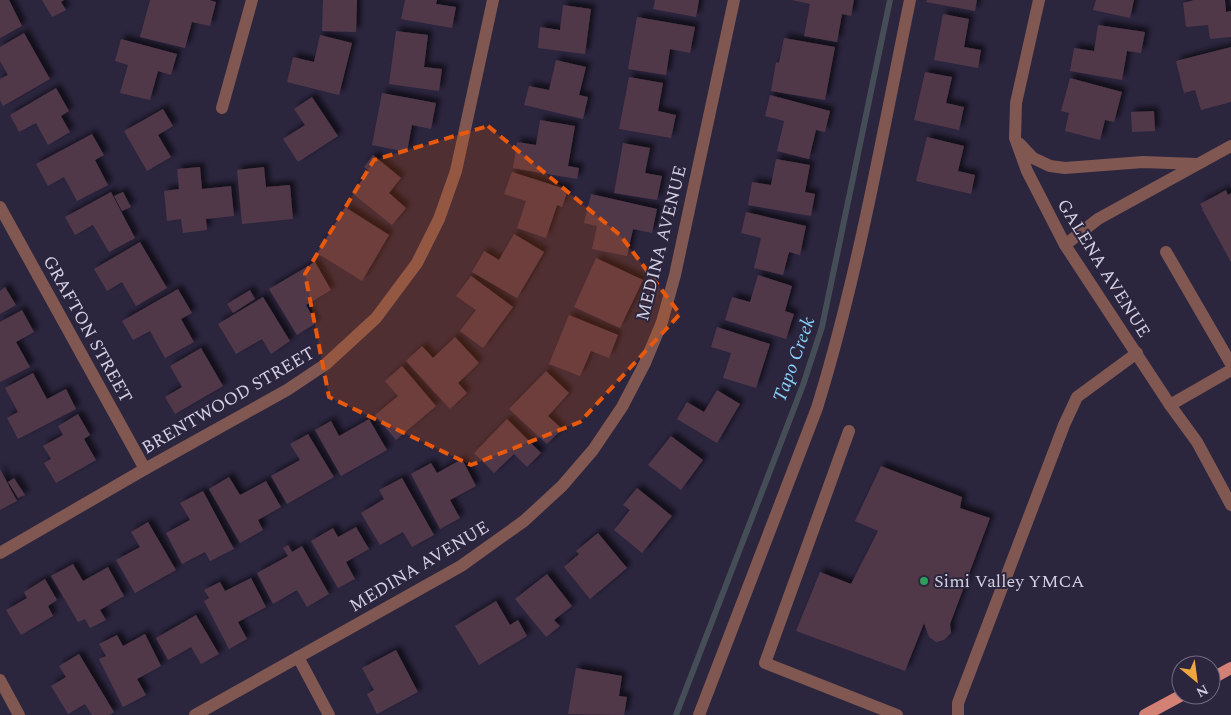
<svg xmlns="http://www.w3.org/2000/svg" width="1231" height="715" viewBox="0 0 1231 715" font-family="Spectral,serif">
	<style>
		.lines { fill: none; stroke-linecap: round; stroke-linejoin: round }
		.stream { stroke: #454d57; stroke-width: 6 }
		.building { fill: #51384a; filter: url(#shadow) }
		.minor { stroke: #805751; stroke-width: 12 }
		.major { stroke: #d48175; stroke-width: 12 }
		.marked { fill: #e8590c; fill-opacity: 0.2; stroke: #e8590c; stroke-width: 4; stroke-dasharray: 10 6; stroke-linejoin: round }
		.leisure-dot { fill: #2e9e5b; stroke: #2b253e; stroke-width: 2 }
		.labels { text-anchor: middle; stroke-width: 4; stroke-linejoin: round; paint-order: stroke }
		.street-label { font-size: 18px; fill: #d4d1e2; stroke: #2b253e }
		.poi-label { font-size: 18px; fill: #d4d1e2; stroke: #2b253e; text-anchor: start }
		.water-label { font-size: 19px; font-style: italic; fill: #8ad0fa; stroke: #2b253e }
	</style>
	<defs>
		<filter id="shadow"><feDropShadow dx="4.5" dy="-4.5" stdDeviation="2.5" flood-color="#0009"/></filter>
	</defs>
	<rect width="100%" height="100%" fill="#2b253e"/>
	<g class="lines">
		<polyline class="stream" points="676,715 803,385 822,327 890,0"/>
	</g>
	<g class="building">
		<polygon points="0,0 9,0 22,26 0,38"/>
		<polygon points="42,0 64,0 61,2 66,10 52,17"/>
		<polygon points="150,0 209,0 216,2 210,26 192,22 185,48 140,37"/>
		<polygon points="323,0 357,0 356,32 322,31"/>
		<polygon points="405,0 437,0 436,4 456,7 452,28 401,19"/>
		<polygon points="655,0 699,0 696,17 653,9"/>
		<polygon points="792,0 854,0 851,16 842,14 837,42 804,36 810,4"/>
		<polygon points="927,0 977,0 975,11 926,2"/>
		<polygon points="1096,0 1134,0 1130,18 1093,10"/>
		<polygon points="1194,0 1225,0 1226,12 1231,11 1231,37 1210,39 1208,25 1186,27 1183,3"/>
		<polygon points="563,5 591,9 585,54 538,48 540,27 560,30"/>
		<polygon points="943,14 969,19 964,47 981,50 978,68 934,60"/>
		<polygon points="637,17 695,27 690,53 670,49 666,75 628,69"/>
		<polygon points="1098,25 1145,32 1141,53 1127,51 1122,80 1070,71 1074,48 1094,51"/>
		<polygon points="396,31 428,35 424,67 442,69 439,91 389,84"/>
		<polygon points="24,33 50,79 3,106 0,100 0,79 8,75 0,61 0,47"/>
		<polygon points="320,35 352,43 339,95 287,82 293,57 314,62"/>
		<polygon points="784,38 835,47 825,100 771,91 776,62 779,63"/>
		<polygon points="121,39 177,54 171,75 158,71 150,100 120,93 128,65 115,61"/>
		<polygon points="1231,47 1231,102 1201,110 1195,90 1184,93 1176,61"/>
		<polygon points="556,60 586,67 579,95 588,97 583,119 524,105 529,86 549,90"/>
		<polygon points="925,72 952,77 946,103 964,107 959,130 914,120"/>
		<polygon points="629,77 663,83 658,111 676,115 671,138 619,129"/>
		<polygon points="1070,78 1122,92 1114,122 1105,120 1100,140 1065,131 1069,113 1061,111"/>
		<polygon points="56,88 69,111 61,116 70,132 48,145 36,123 19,132 10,115"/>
		<polygon points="382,93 436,103 431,129 412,125 407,152 372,145"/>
		<polygon points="770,95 830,111 825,132 816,130 809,159 777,151 784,121 765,116"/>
		<polygon points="312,97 338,136 298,162 283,139 305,125 294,109"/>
		<polygon points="163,109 173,126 158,135 171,157 147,171 124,131"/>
		<polygon points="1154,111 1155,131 1132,132 1131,112"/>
		<polygon points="540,120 575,126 568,166 579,168 577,179 513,168 517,142 536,145"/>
		<polygon points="92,134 104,155 95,160 108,185 77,201 64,177 48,186 36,164"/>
		<polygon points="927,137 964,146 958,171 975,175 971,194 916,181"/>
		<polygon points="623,143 650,148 645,173 662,176 657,200 614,193"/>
		<polygon points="373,155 401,178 389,193 406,208 392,225 352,193 369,171 364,167"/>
		<polygon points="776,159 810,165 805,192 815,194 811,216 748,205 752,182 771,185"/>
		<polygon points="200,167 202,189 231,186 234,216 206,219 207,230 183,233 181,219 167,221 164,191 179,189 177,169"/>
		<polygon points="264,167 266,187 290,185 293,219 242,224 237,170"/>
		<polygon points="512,172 568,190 562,207 557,205 546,238 517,228 526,201 504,194"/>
		<polygon points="1226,190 1228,195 1231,193 1231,262 1202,209 1203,209 1200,204"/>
		<polygon points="111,192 135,238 109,252 93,225 75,235 65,217"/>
		<polygon points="123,192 131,207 122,211 114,196"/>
		<polygon points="591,194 657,209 652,233 633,229 627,256 592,249 597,226 584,223"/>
		<polygon points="345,207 389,235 362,281 317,253"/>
		<polygon points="746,212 806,226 800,255 789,252 783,275 754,268 761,238 741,233"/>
		<polygon points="514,234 544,252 517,298 472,272 484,251 499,260"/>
		<polygon points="140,242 167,288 136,306 122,282 107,291 94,269"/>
		<polygon points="596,258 643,280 620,328 574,307"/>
		<polygon points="315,262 331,290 306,305 316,323 297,335 269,289"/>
		<polygon points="758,275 792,286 785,311 794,314 786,339 725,320 732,297 750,302"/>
		<polygon points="471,276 513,307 483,348 460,331 476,310 456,296"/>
		<polygon points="5,287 16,305 0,314 0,291"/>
		<polygon points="178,289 192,313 181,319 194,342 165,358 150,331 133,340 122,321"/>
		<polygon points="250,290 255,299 233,313 227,304"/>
		<polygon points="263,297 290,341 271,354 262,339 236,354 218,324"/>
		<polygon points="22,310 34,332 16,342 30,367 0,382 0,322"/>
		<polygon points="569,315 618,335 609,358 591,351 580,376 549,364"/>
		<polygon points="717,327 770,344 756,388 723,378 731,353 711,347"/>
		<polygon points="455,337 479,363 458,383 467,393 450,409 406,361 422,346 433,358"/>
		<polygon points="201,348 223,386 175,414 165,397 182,387 170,366"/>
		<polygon points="402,366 436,406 396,440 375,415 398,396 385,381"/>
		<polygon points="546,371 569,393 548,416 562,429 547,444 509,409"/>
		<polygon points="33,373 47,399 66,389 76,409 18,439 7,418 18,412 5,388"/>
		<polygon points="717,390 740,404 717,443 677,419 687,402 704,412"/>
		<polygon points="78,414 90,435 84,439 96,460 56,483 44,463 51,459 43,446 63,435 58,426"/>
		<polygon points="369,419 387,450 341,476 315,430 331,421 339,436"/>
		<polygon points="507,419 541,453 527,467 514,454 494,473 474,453"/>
		<polygon points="308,434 334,477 287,504 271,476 300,460 290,444"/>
		<polygon points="671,436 703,460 681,490 648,465"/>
		<polygon points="462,459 476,486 450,500 460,518 440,529 411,474 431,463 437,473"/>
		<polygon points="881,466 962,497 960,508 990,518 950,624 951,633 944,640 936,642 929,637 924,623 905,671 796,631 820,572 851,584 878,531 855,521"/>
		<polygon points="0,469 17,501 0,510"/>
		<polygon points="229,477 240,495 266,481 281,507 258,520 263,530 240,543 209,489"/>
		<polygon points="14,478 25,495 18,498 8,482"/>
		<polygon points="402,478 434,535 412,547 403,532 380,545 361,513 384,499 379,490"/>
		<polygon points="637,488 672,516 642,553 614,530 630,510 623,505"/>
		<polygon points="203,491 234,549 210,561 205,552 182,564 166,533 190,520 180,503"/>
		<polygon points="148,522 176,570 135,593 116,560 140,547 131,532"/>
		<polygon points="356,527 369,549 346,562 355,579 338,588 311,541 333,528 338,537"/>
		<polygon points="598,533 627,568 590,599 564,567 579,554 576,551"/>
		<polygon points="288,545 292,552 302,546 329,594 307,607 297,590 273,604 257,573 288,556 283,548"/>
		<polygon points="73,564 83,581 108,567 124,596 100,610 106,620 90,628 85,619 78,622 51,576"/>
		<polygon points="547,574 572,606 554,620 560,626 546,637 515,599"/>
		<polygon points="251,578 266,607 238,622 247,639 229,649 204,601 209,598 204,590 220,582 225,591"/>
		<polygon points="45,579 57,600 48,606 53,616 21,635 6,610 27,598 24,592"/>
		<polygon points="496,601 510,625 518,620 527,636 479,665 455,626"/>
		<polygon points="196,615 219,654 201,664 191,647 168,660 156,638"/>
		<polygon points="145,634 161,666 137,679 146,695 123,707 99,659 106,656 99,644 117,635 123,646"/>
		<polygon points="396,650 418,692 377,714 367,694 374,690 362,668"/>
		<polygon points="79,654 114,712 109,715 92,715 85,704 68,714 51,686 66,677 59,666"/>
		<polygon points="576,668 622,676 619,696 627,697 624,715 568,714"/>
	</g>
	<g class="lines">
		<g class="minor">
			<polyline points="1039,0 1016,103 1015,138 1027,171 1065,245 1170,405 1197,442 1231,505"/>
			<polyline points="222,108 252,0"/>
			<polyline points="1020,144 1033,158 1050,166 1065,168 1143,162 1197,164"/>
			<polyline points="0,207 145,469"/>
			<polyline points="1065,245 1098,219 1231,146"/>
			<polyline points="1166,252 1231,364"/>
			<polyline points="1170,405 1231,370"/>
			<polyline points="849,431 765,663 897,715"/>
			<polyline points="0,553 145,469 287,390 326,364 376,318 417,263 439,219 456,171 493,0"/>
			<polyline points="298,657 329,715"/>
			<polyline points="0,680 19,715"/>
			<polyline points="195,715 461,566 524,521 562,486 593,450 622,407 645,363 662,322 675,275 734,0"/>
			<path d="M 699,715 L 817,408 C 858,275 882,136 910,0"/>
			<polyline points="958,715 958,703 1064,425 1077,397 1137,353"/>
		</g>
		<g class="major">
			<polyline points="1211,679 1231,668"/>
			<polyline points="1145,715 1182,695"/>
		</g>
	</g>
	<path class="marked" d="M 488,126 L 620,235 L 680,314 L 580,422 L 471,465 L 329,397 L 305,274 L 374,160 Z"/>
	<circle class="leisure-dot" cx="924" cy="581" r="5"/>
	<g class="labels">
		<g class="street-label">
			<text transform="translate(661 243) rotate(-76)" y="6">MEDINA AVENUE</text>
			<text transform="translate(1104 268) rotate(58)" y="6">GALENA AVENUE</text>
			<text transform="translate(88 329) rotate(61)" y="6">GRAFTON STREET</text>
			<text transform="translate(228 400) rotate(-30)" y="6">BRENTWOOD STREET</text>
			<text transform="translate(419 566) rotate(-31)" y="6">MEDINA AVENUE</text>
		</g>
		<g class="poi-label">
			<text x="934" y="587">Simi Valley YMCA</text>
		</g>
		<g class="water-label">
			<text transform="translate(793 359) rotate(-70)" y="7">Tapo Creek</text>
		</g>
	</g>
	<g transform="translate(1196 680) rotate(151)"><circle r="24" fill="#2b253e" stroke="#6f6a80"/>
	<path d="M0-4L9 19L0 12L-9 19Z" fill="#f0a63f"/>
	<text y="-8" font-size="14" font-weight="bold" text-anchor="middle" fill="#d4d1e2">N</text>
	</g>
</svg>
